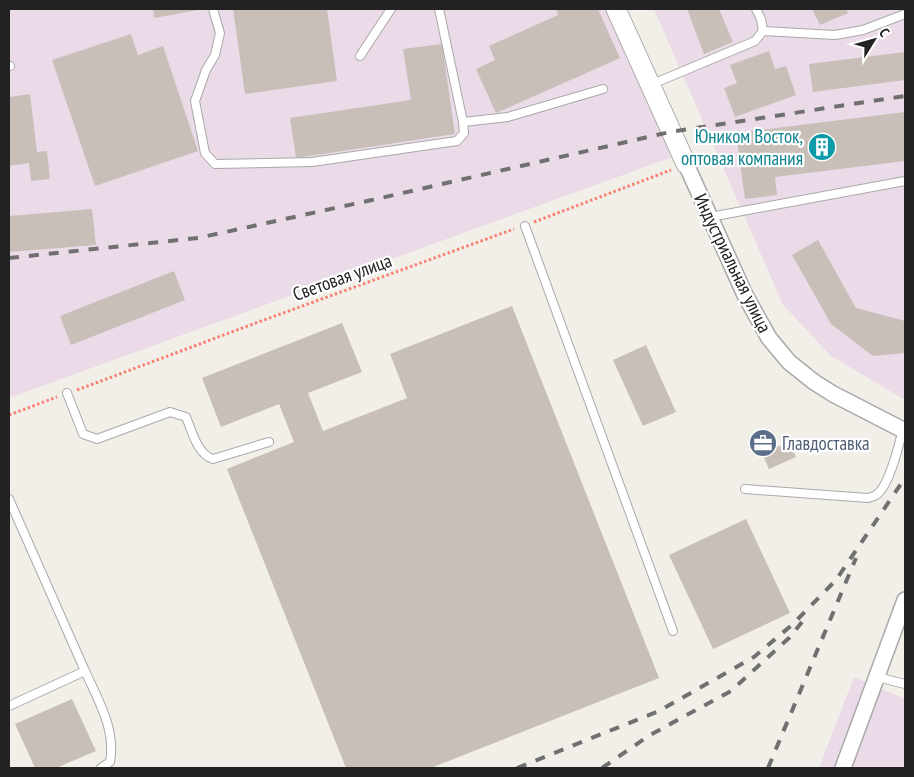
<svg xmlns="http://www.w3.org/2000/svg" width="914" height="777" viewBox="0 0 914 777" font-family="'PT Sans Narrow',sans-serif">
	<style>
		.industrial { fill: #ebdbe8 }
		.building { fill: #c7bfb8 }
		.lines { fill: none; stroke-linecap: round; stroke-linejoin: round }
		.service-casing { stroke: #a9a9a9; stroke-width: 10 }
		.minor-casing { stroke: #a9a9a9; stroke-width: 18 }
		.tertiary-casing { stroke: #a9a9a9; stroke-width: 21 }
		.path { stroke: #fa8072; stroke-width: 3; stroke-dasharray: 2.5 2.5; stroke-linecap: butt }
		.service { stroke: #fff; stroke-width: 8 }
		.minor { stroke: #fff; stroke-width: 15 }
		.tertiary { stroke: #fff; stroke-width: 19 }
		.rail { stroke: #707070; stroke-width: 4; stroke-dasharray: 10 10; stroke-linecap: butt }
		.labels { text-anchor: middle; stroke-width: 4.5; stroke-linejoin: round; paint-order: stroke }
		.culture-label { font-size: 19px; fill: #0d838f; stroke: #fff; text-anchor: end }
		.street-label { font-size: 19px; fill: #222; stroke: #fff }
		.service-label { font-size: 19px; fill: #4e5e75; stroke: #fff; text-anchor: start }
	</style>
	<rect width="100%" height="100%" fill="#f2efe9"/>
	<g class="industrial">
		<polygon points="9,9 616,9 681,154 9,398"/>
		<polygon points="654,9 905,9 905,400 831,356 783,305"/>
		<polygon points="854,677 905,699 905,768 819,768"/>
	</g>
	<g class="building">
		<polygon points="153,9 198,9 198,10 154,18"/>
		<polygon points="233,9 327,9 337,81 245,94"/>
		<polygon points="556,9 598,9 620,58 496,113 476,69 495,60 489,46 558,15"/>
		<polygon points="687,9 719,9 733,42 704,54"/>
		<polygon points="812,9 846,9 848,13 820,25"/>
		<polygon points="131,34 138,55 163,46 198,151 95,186 52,60"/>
		<polygon points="442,44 455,134 296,158 290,118 411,100 403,49"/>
		<polygon points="769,51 775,69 786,66 796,95 735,117 724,88 737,83 730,65"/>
		<polygon points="905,52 905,80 813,92 809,64"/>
		<polygon points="30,94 37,152 47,151 50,179 31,181 29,163 9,166 9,97"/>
		<polygon points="905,112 905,161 775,177 777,195 745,199 736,133"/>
		<polygon points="92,209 96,245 9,252 9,216"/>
		<polygon points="818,240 856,308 905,321 905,353 873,356 831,324 792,255"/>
		<polygon points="174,271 185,300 71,345 60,316"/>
		<polygon points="512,306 659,678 431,768 346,768 227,469 294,442 279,404 221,427 202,378 342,323 362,372 308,393 323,431 407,398 390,354"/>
		<polygon points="646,345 676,412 643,426 613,360"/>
		<polygon points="772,434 778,447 789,442 796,457 769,469 757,441"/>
		<polygon points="746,519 790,613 713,649 669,555"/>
		<polygon points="72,699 96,751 56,768 35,768 15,724"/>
	</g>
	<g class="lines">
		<defs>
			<g id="service">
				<polyline points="213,9 220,33 215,55 206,70 195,101 205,153 215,164 312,162 457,141 464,133 463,122"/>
				<polyline points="439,9 463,122 508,117 603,89"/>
				<polyline points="763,31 835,35 863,30 905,14"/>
				<polyline points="360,56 391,9"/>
				<polyline points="9,66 10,66"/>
				<polyline points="650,85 755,41 763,31 761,19 756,9"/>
				<polyline points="710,217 905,181"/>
				<polyline points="525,226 673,631"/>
				<path d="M 67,393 L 83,434 L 97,439 L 170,412 L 186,417 C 192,431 197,454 213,459 L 269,442"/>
				<path d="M 745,489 L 868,498 C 870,497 873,497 876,495 C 889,487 899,445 903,429"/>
				<polyline points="9,499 85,671 9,706"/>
				<path d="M 85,671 C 98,700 116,729 110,762 L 101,768"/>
				<polyline points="877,677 905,684"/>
			</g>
			<g id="minor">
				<polyline points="686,164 745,295 769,338 789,362 814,382 833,394 905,431"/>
				<polyline points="843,768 905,600"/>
			</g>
			<polyline id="tertiary" points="616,9 686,164"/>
		</defs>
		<use href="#service" class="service-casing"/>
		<use href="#minor" class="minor-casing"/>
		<use href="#tertiary" class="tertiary-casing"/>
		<g class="path">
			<polyline points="534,222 671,170"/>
			<polyline points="77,390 253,324 514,229"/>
			<polyline points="9,415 57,397"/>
		</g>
		<use href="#service" class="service"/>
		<use href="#minor" class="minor"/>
		<use href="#tertiary" class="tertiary"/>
		<g class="rail">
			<polyline points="9,258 198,238 372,200 670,132 905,96"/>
			<polyline points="517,768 659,711 754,657 793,624 836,580 905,478"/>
			<polyline points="602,768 650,735 731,691 789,638 802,622"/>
			<polyline points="768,768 856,558"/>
		</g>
	</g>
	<defs>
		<symbol id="building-disc" viewBox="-11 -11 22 22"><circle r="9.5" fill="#0f9aa8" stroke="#fff"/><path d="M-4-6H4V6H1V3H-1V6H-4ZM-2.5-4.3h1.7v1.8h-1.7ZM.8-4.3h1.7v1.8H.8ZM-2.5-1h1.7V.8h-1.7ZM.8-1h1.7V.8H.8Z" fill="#fff"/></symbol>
		<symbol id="office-disc" viewBox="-11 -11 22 22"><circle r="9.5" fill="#5c6f8a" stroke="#fff"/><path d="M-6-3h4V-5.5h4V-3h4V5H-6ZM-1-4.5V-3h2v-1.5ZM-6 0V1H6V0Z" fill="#fff"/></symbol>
	</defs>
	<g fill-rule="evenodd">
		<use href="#building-disc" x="806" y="131" width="32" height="32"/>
		<use href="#office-disc" x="747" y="427" width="32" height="32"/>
	</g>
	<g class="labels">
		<g class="culture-label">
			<text x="803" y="143">Юником Восток,<tspan x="803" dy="22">оптовая компания</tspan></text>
		</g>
		<g class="street-label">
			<text transform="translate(733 263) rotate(64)" y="7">Индустриальная улица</text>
			<text transform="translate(342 277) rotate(-20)" y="7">Световая улица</text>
		</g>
		<g class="service-label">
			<text x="782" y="450">Главдоставка</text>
		</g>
	</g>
	<rect width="914" height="777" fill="none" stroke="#222222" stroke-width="20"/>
	<g transform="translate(874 40) rotate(53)" stroke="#ffffff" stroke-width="4" paint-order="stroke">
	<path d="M0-4L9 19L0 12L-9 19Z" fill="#222222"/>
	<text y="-8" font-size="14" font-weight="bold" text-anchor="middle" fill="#222222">С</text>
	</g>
</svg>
